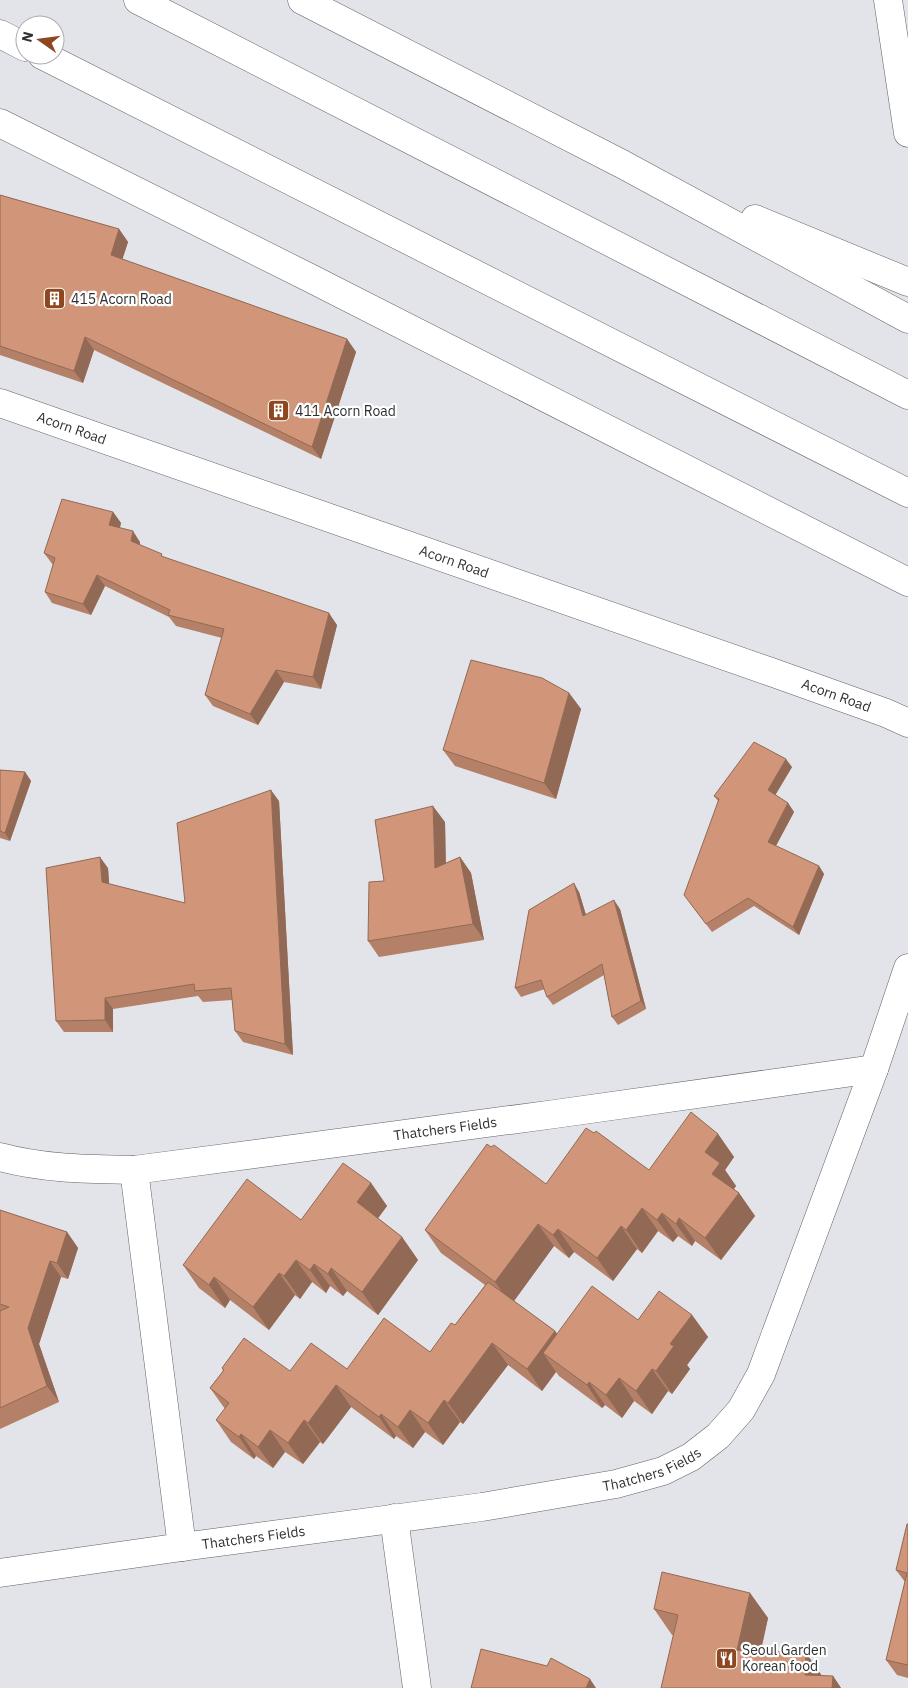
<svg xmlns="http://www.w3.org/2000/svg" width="908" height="1688" viewBox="0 0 908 1688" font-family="'IBM Plex Sans',sans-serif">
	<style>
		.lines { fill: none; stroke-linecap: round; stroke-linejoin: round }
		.minor-casing { stroke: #616267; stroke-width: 29 }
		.highway-casing { stroke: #616267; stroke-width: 29 }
		.minor { stroke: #fff; stroke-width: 28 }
		.highway { stroke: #fff; stroke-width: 28 }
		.wall { fill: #b48168 }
		.shaded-wall { fill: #926955 }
		.building { fill: #d19679; stroke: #926955 }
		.labels { text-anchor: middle; stroke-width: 4.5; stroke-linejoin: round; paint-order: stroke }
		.poi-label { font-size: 14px; fill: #2f3032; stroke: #fff; text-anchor: start }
		.street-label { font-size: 14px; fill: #2f3032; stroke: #fff }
	</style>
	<rect width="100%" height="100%" fill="#e3e4ea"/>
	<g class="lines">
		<defs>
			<g id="minor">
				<polyline points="888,0 908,133"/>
				<path id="s1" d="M 0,403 L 771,672 L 886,713 L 908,723"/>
				<path id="s2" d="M 0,1157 C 44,1169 89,1169 134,1170 L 555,1114 L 874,1069"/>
				<polyline points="134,1170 182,1547"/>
				<polyline points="394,1518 417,1688"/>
				<path id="s3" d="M 0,1573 L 182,1547 L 482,1507 L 616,1484 L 663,1471 L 691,1457 L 718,1436 L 741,1410 L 761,1374 L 874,1069 L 908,968"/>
			</g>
			<g id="highway">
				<polyline points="138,0 908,395"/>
				<polyline points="302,0 622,164 908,319"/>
				<polyline points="0,34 25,47"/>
				<polyline points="42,55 908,493"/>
				<polyline points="0,123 308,277 908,582"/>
				<polyline points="755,219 908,282"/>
			</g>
		</defs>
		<use href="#minor" class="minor-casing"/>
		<use href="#highway" class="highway-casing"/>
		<use href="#minor" class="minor"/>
		<use href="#highway" class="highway"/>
	</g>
	<g class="wall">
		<polygon points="0,195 119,229 128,242 122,259 347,339 356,352 321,459 94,350 83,383 0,355"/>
		<polygon points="113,512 121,523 120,528 140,542 140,545 164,557 337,625 321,689 284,682 258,725 213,706 205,695 222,638 176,626 169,617 105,586 91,615 52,603 45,592 53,565 44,553"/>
		<polygon points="569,693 581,709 556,799 455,766 443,750"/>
		<polygon points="792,767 775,795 788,803 794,812 776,846 819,866 824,874 799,935 754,906 712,932 690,903 718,801 714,796"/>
		<polygon points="0,770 25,772 31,781 10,841 0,838"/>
		<polygon points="279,801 293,1055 243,1042 235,1031 232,1000 203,1002 198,996 113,1009 113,1032 64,1032 56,1021 108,868 109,884 185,903"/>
		<polygon points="445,822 446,863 460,857 471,873 484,940 379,957 368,941 384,881"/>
		<polygon points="579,892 586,915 620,909 646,1009 618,1025 612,1017 604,975 553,1005 547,997 545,989 521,997 515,988"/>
		<polygon points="718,1134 734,1157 725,1170 736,1186 734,1189 739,1193 755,1216 721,1260 695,1241 692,1246 678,1236 673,1242 658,1231 642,1253 637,1249 613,1281 574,1252 569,1258 554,1246 514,1301 555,1331 557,1334 638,1320 692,1315 708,1337 687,1365 690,1369 672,1394 668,1391 652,1414 634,1401 622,1418 605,1405 602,1408 559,1376 556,1372 542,1391 508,1365 463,1424 460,1422 443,1445 425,1432 413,1448 396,1436 394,1439 351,1407 323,1444 320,1442 303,1464 285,1452 273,1468 256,1456 254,1459 231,1442 216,1420 225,1409 210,1388 223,1371 222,1368 290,1371 347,1369 430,1352 455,1325 485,1285 441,1253 425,1230 546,1184 649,1170"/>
		<polygon points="371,1183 387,1206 378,1218 402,1237 418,1260 378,1315 347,1291 343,1296 330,1286 326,1293 312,1282 300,1299 295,1295 269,1330 230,1300 225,1308 199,1288 183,1265 301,1220"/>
		<polygon points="0,1210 67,1232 78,1248 68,1279 61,1277 39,1344 59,1402 0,1429"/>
		<polygon points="908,1524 908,1678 897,1675 886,1660 905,1582 896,1570"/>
		<polygon points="750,1593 768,1618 761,1651 806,1653 822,1676 833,1676 841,1688 661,1688 674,1635 672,1635 654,1609"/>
	</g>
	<g class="shaded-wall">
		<polygon points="119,229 128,242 120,267 111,255"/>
		<polygon points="85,337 94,350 83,383 74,371"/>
		<polygon points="347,339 356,352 321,459 312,447"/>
		<polygon points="113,512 121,523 117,536 109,525"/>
		<polygon points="133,531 140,542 138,553 131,541"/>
		<polygon points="97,575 105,586 91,615 83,604"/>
		<polygon points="329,613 337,625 321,689 313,677"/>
		<polygon points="276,670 284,682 258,725 250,714"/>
		<polygon points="569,693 581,709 556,799 544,783"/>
		<polygon points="786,759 792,767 773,799 768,790"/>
		<polygon points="25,772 31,781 10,841 5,833"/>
		<polygon points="271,790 279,801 293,1055 285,1044"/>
		<polygon points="788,803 794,812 773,851 768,842"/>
		<polygon points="433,806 445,822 446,884 435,868"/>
		<polygon points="100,857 108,868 110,894 102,882"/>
		<polygon points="460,857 471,873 484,940 473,924"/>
		<polygon points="819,866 824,874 799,935 793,927"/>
		<polygon points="574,883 579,892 589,925 583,916"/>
		<polygon points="614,900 620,909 646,1009 641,1001"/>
		<polygon points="105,998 113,1009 113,1032 105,1020"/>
		<polygon points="718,1134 734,1157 725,1170 736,1186 728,1197 712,1174 705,1152"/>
		<polygon points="371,1183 387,1206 373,1225 357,1202"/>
		<polygon points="739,1193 755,1216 721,1260 705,1238"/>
		<polygon points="642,1208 658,1231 642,1253 626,1230"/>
		<polygon points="662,1213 678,1236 673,1242 657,1220"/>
		<polygon points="679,1218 695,1241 692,1246 676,1224"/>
		<polygon points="538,1224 554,1246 511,1305 495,1282"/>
		<polygon points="621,1226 637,1249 613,1281 597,1258"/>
		<polygon points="558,1229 574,1252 569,1258 553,1235"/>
		<polygon points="67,1232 78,1248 68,1279 57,1263"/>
		<polygon points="402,1237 418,1260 378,1315 362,1292"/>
		<polygon points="296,1260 312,1282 300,1299 284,1276"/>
		<polygon points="50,1261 61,1277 39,1344 59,1402 47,1386 28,1328"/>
		<polygon points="314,1264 330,1286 326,1293 310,1270"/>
		<polygon points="331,1268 347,1291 343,1296 328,1274"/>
		<polygon points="279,1273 295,1295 269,1330 253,1307"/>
		<polygon points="214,1277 230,1300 225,1308 209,1285"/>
		<polygon points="692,1315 708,1337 687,1365 690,1369 672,1394 656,1371 670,1344"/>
		<polygon points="555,1331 570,1352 543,1353 556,1372 542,1391 527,1369"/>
		<polygon points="492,1343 508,1365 463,1424 448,1403"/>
		<polygon points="652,1369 668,1391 652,1414 636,1391"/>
		<polygon points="619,1378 634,1401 622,1418 606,1395"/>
		<polygon points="589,1382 605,1405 602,1408 587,1385"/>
		<polygon points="336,1385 351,1407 323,1444 308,1423"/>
		<polygon points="444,1400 460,1422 443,1445 428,1423"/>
		<polygon points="410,1410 425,1432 413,1448 398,1427"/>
		<polygon points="381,1414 396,1436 394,1439 379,1417"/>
		<polygon points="304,1420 320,1442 303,1464 288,1443"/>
		<polygon points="270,1430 285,1452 273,1468 258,1447"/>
		<polygon points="241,1434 256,1456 254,1459 239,1437"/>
		<polygon points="750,1593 768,1618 755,1676 737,1650"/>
		<polygon points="806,1653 824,1679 805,1675"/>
		<polygon points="833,1676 841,1688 832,1688"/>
		<polygon points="590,1679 596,1688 586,1688"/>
	</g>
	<g class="building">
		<polygon points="0,195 119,229 111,255 347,339 312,447 85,337 74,371 0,346"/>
		<polygon points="62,499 113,512 109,525 133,531 131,541 162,554 161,556 329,613 313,677 276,670 250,714 205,695 224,629 168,615 170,610 97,575 83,604 45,592 55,558 44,553"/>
		<polygon points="471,660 542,678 569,693 544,783 443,750"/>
		<polygon points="754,742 786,759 768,790 788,803 768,842 819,866 793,927 748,898 706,924 684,895 719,799 714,796"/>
		<polygon points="0,770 25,772 5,833 0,831"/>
		<polygon points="271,790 285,1044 235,1031 231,988 195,991 194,984 105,998 105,1020 56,1021 46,868 100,857 102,882 185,903 177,823"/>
		<polygon points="433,806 435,868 460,857 473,924 368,941 369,882 384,881 375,820"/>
		<polygon points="574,883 583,916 614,900 641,1001 612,1017 602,964 547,997 541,980 515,988 529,910"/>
		<polygon points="691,1112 718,1134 705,1152 720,1163 712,1174 739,1193 705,1238 679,1218 676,1224 662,1213 657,1220 642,1208 626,1230 621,1226 597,1258 558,1229 553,1235 538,1224 495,1282 425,1230 487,1144 491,1147 494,1145 546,1184 586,1128 594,1133 596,1131 649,1170"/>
		<polygon points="343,1163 371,1183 357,1202 402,1237 362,1292 331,1268 328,1274 314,1264 310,1270 296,1260 284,1276 279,1273 253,1307 214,1277 209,1285 183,1265 247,1179 301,1220"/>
		<polygon points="0,1210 67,1232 57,1263 50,1261 28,1328 47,1386 0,1408 0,1311 9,1307 0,1304"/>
		<polygon points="488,1282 555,1331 527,1369 492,1343 448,1403 444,1400 428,1423 410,1410 398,1427 381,1414 379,1417 336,1385 308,1423 304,1420 288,1443 270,1430 258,1447 241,1434 239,1437 216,1420 229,1403 210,1388 224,1370 222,1368 244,1338 290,1371 311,1343 347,1369 384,1318 430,1352 451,1323 455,1325"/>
		<polygon points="592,1286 638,1320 659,1291 692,1315 670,1344 674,1346 656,1371 652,1369 636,1391 619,1378 606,1395 589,1382 587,1385 543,1353"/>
		<polygon points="907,1524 908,1524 908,1665 886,1660 907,1573 896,1570"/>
		<polygon points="662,1572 750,1593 737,1650 806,1653 805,1675 833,1676 832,1688 661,1688 678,1615 654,1609"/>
		<polygon points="481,1649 547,1666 551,1658 590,1679 586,1688 471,1688"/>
	</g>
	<defs>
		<symbol id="building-square" viewBox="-11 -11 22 22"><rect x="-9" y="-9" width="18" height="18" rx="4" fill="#8e4821" stroke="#fff"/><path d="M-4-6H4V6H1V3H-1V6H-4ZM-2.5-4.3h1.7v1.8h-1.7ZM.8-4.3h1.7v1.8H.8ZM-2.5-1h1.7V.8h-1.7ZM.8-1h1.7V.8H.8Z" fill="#fff"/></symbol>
		<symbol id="restaurant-square" viewBox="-11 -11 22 22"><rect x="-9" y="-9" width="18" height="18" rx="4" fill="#8e4821" stroke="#fff"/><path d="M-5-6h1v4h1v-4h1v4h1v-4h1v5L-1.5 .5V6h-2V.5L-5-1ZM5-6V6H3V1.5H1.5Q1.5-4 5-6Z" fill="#fff"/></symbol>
	</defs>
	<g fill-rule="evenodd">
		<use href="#building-square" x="42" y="286" width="25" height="25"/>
		<use href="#building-square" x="266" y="398" width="25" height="25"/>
		<use href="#restaurant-square" x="714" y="1646" width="25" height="25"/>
	</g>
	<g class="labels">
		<g class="poi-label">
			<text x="71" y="304">415 Acorn Road</text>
			<text x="295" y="416">411 Acorn Road</text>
			<text x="742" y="1655">Seoul Garden<tspan x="742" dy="16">Korean food</tspan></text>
		</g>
		<g class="street-label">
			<text dy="5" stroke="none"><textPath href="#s1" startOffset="76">Acorn Road</textPath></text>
			<text dy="5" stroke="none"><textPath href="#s1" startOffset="481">Acorn Road</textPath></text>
			<text dy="5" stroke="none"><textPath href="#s1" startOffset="886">Acorn Road</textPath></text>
			<text dy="5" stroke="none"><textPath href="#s2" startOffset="449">Thatchers Fields</textPath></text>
			<text dy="5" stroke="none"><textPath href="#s3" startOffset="661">Thatchers Fields</textPath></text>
			<text dy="5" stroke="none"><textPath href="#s3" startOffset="256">Thatchers Fields</textPath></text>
		</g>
	</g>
	<g transform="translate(40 40) rotate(284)"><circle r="24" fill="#ffffff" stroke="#acacad"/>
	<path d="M0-4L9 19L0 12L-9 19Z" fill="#8e4821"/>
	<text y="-8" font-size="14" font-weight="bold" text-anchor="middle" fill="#2f3032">N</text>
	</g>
</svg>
